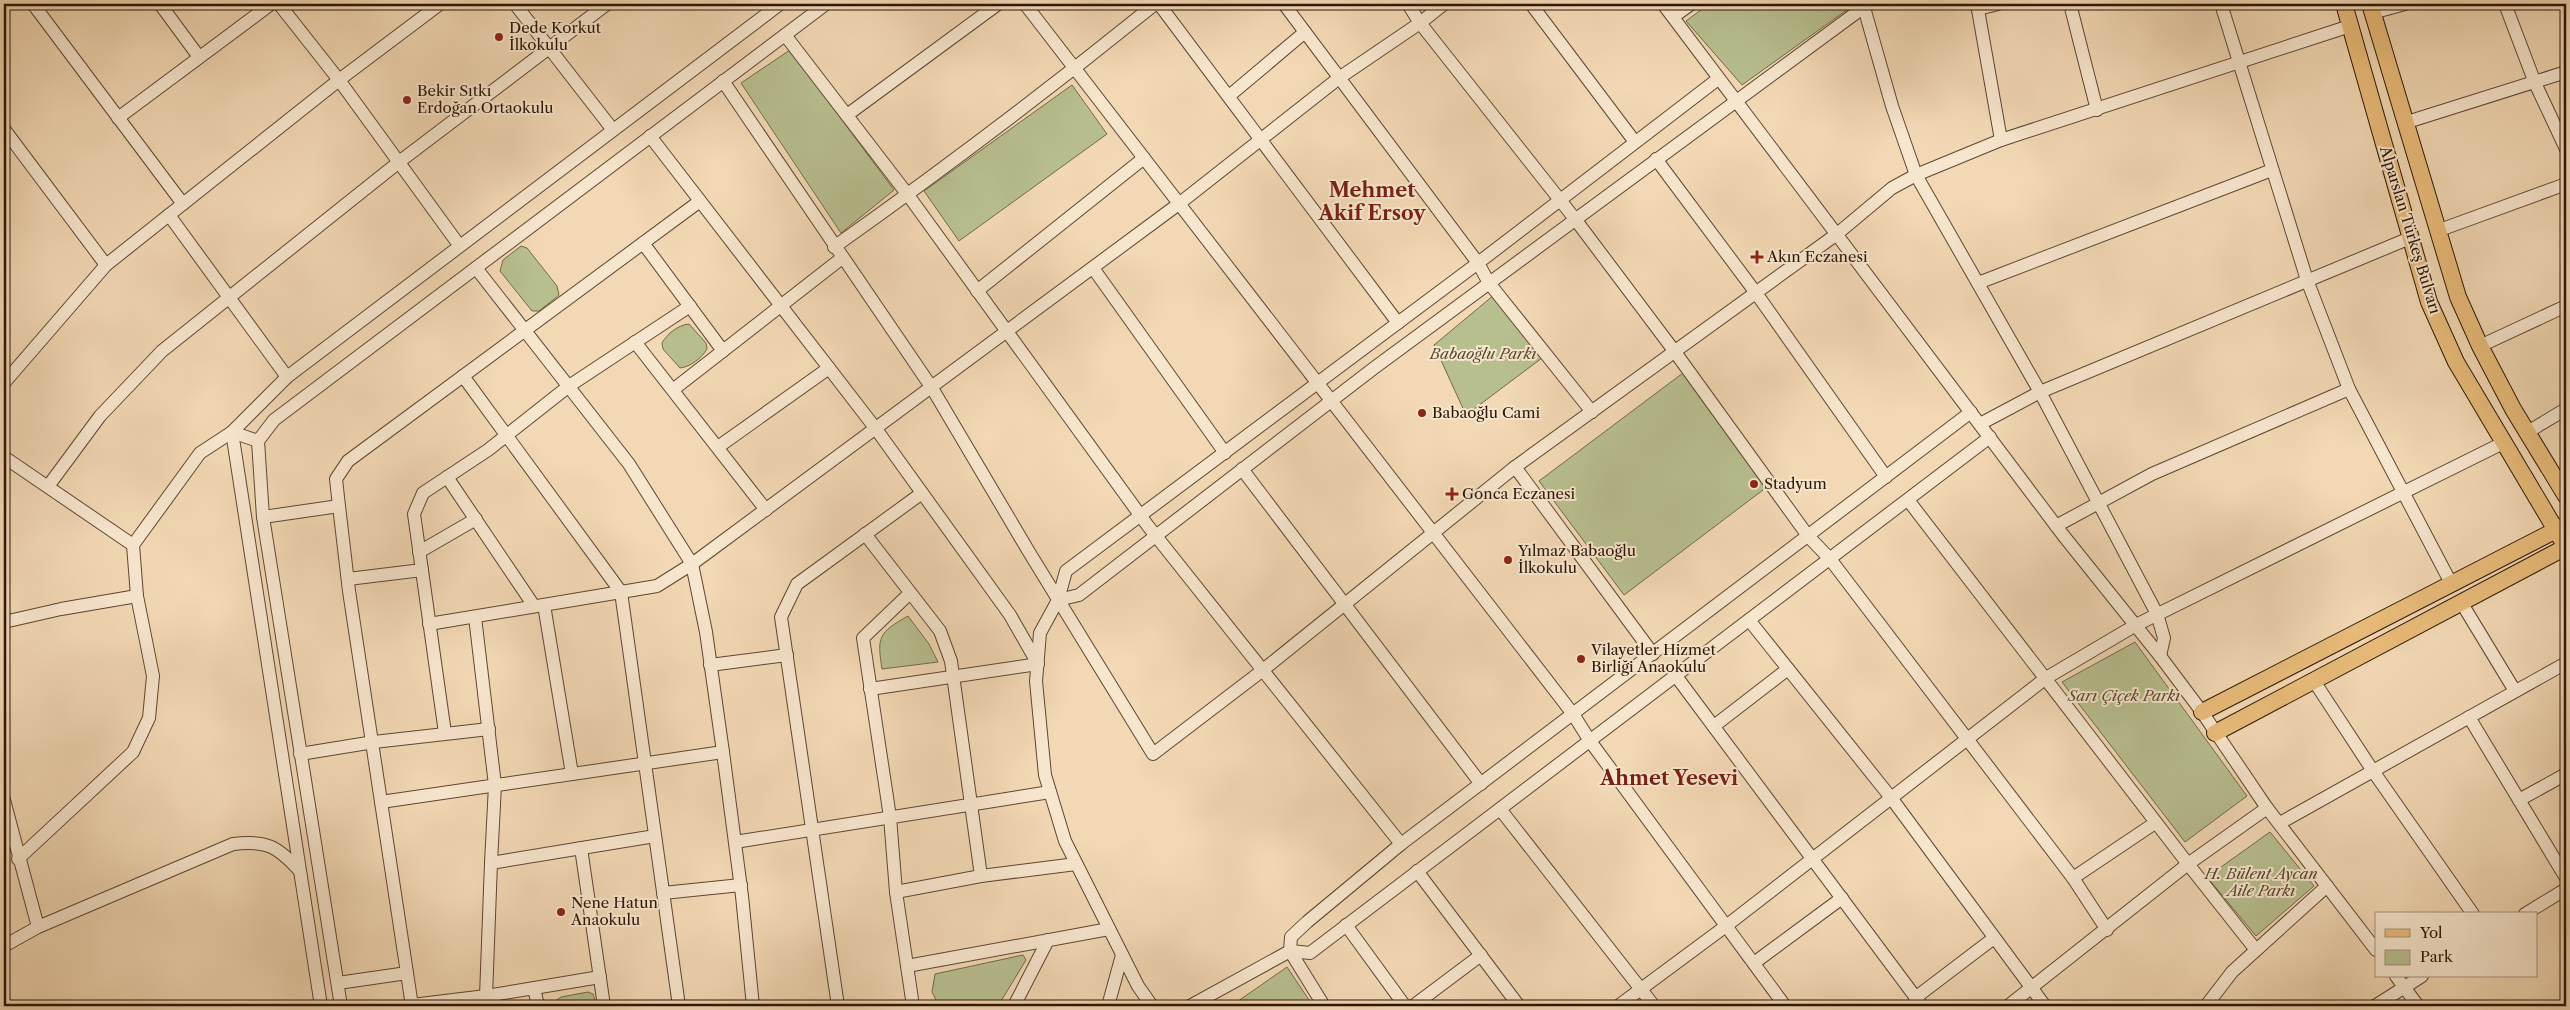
<svg xmlns="http://www.w3.org/2000/svg" width="2570" height="1010" viewBox="0 0 2570 1010" font-family="'Libre Caslon Text',serif">
	<style>
		.green { fill: #b8bf8f; stroke: #726a4a }
		.lines { fill: none; stroke-linecap: round; stroke-linejoin: round }
		.minor-casing { stroke: #5e4632; stroke-width: 14 }
		.major-casing { stroke: #2d1606; stroke-width: 18 }
		.minor { stroke: #f7e6ce; stroke-width: 12 }
		.major { stroke: #e9bc7a; stroke-width: 16 }
		.poi-dot { fill: #8f2418; stroke: #f7e6ce; stroke-width: 2 }
		.labels { text-anchor: middle; stroke-width: 4; stroke-linejoin: round; paint-order: stroke }
		.poi-label { font-size: 15px; fill: #2d1606; stroke: #f7e6ce; text-anchor: start }
		.street-label { font-size: 15px; fill: #2d1606; stroke: #f7e6ce }
		.park-label { font-size: 15px; font-style: italic; fill: #57492f; stroke: #f7e6ce }
		.district-label { font-size: 20px; font-weight: bold; fill: #7a1f14; stroke: #f7e6ce }
	</style>
	<rect width="100%" height="100%" fill="#f2d8b4"/>
	<filter id="stains"><feTurbulence type="fractalNoise" baseFrequency=".004" numOctaves="4"/><feColorMatrix values="0 0 0 0 .2 0 0 0 0 .09 0 0 0 0 .02 0 0 0 .5 -.17"/></filter>
	<radialGradient id="worn" r=".72"><stop offset=".6" stop-color="#630" stop-opacity="0"/><stop offset="1" stop-color="#630" stop-opacity=".3"/></radialGradient>
	<g class="green">
		<polygon points="1709,4 1855,4 1742,85 1686,21"/>
		<polygon points="790,50 894,190 841,233 741,83"/>
		<polygon points="1072,85 1107,134 959,241 924,191"/>
		<polygon points="521,246 527,248 557,286 559,295 539,311 532,311 500,271 503,260"/>
		<polygon points="1494,295 1542,358 1466,415 1434,345"/>
		<path d="M 689,324 L 706,343 L 707,349 C 702,358 690,367 680,368 L 663,349 L 662,343 C 667,334 678,325 689,324 Z"/>
		<polygon points="1683,373 1767,487 1624,595 1539,481"/>
		<path d="M 908,616 L 929,644 L 938,662 L 882,669 C 877,637 878,633 908,616 Z"/>
		<polygon points="2135,642 2247,796 2185,842 2062,682"/>
		<polygon points="2270,832 2314,886 2256,936 2207,877"/>
		<polygon points="1023,955 1026,960 998,1006 971,1006 963,1000 957,1006 939,1006 932,992 935,974"/>
		<polygon points="1287,967 1313,1006 1231,1006"/>
		<polygon points="588,992 593,994 597,1006 555,1006 555,1001 561,997"/>
	</g>
	<g class="lines">
		<defs>
			<g id="minor">
				<polyline points="33,4 183,204"/>
				<polyline points="160,4 199,57"/>
				<polyline points="279,4 339,80 459,245"/>
				<polyline points="515,4 613,130"/>
				<polyline points="1025,4 1573,714 1590,741 1785,1006"/>
				<polyline points="1159,4 1398,323"/>
				<polyline points="1284,4 1478,263 1489,283 1592,412"/>
				<polyline points="1408,4 1420,23 1575,219 1675,352 1808,536 1830,559 2073,878 2107,930"/>
				<polyline points="1531,4 1635,142"/>
				<polyline points="1663,4 2063,535 2160,656 2202,712 2267,808 2376,950"/>
				<polyline points="1863,4 1892,106 1916,175 2040,392 2157,614 2164,638 2160,656"/>
				<polyline points="1977,4 2001,140"/>
				<polyline points="2070,4 2097,110"/>
				<polyline points="2221,4 2307,280 2349,389 2452,585"/>
				<polyline points="2505,4 2535,83 2566,149"/>
				<polyline points="1978,9 1998,4"/>
				<polyline points="2372,13 2405,4"/>
				<polyline points="1673,17 1691,4"/>
				<polyline points="785,35 908,195 1148,526 1401,844"/>
				<polyline points="723,81 932,388 1029,552 1153,754 1263,670 1515,467 1837,234 1892,188 1916,175 2001,140 2350,26"/>
				<polyline points="1229,96 1305,32"/>
				<polyline points="847,115 998,4"/>
				<polyline points="118,118 271,4"/>
				<polyline points="2404,123 2566,72"/>
				<polyline points="4,129 106,265"/>
				<polyline points="650,136 876,429 1010,615 1038,664 870,689"/>
				<polyline points="1656,159 1756,293 1886,477"/>
				<polyline points="169,215 287,377"/>
				<polyline points="2437,231 2566,184"/>
				<polyline points="643,243 723,351"/>
				<path d="M 834,247 C 944,169 1051,88 1155,4"/>
				<polyline points="476,268 629,464 692,564 706,632 723,752 742,896 753,1006"/>
				<polyline points="1093,268 1225,453"/>
				<polyline points="1978,283 2272,170"/>
				<polyline points="977,291 1144,158"/>
				<polyline points="635,342 766,510"/>
				<polyline points="2480,346 2566,306"/>
				<polyline points="463,376 621,592 679,1006"/>
				<polyline points="4,383 106,265 339,80 440,4"/>
				<polyline points="674,389 842,258"/>
				<polyline points="1980,424 2040,392 2410,238"/>
				<polyline points="2526,433 2566,409"/>
				<polyline points="718,447 829,368"/>
				<polyline points="4,457 133,545"/>
				<polyline points="1515,467 1653,654"/>
				<polyline points="1242,469 1481,784"/>
				<polyline points="447,477 534,606"/>
				<polyline points="49,485 100,416 162,351 399,162 607,4"/>
				<polyline points="1908,500 2188,864 2256,950"/>
				<polyline points="263,517 339,506"/>
				<polyline points="2056,526 2152,474 2349,389"/>
				<polyline points="865,534 940,631 951,661 981,876"/>
				<polyline points="419,552 476,519"/>
				<polyline points="348,579 422,570"/>
				<polyline points="910,593 863,638 890,817 896,892 913,1006"/>
				<polyline points="1058,600 1079,595 1374,368 1864,7"/>
				<polyline points="2461,602 2515,691"/>
				<polyline points="544,605 572,774"/>
				<polyline points="475,617 495,785 491,863"/>
				<polyline points="1749,620 1892,799 2045,1006"/>
				<polyline points="4,622 61,609 137,596"/>
				<polyline points="429,624 657,586 692,564 1180,203 1339,78 1420,23 1444,4"/>
				<polyline points="710,665 787,655"/>
				<polyline points="1676,676 1922,1006"/>
				<polyline points="2314,681 2373,771 2473,914"/>
				<polyline points="2469,717 2566,878"/>
				<polyline points="1714,726 1788,669"/>
				<polyline points="445,733 414,514 423,493 488,450 569,386 690,306"/>
				<polyline points="300,754 374,742 489,729"/>
				<polyline points="4,800 38,927"/>
				<polyline points="2519,800 2566,774"/>
				<polyline points="381,802 723,752"/>
				<polyline points="1500,809 1654,1006"/>
				<polyline points="2280,823 2566,663"/>
				<polyline points="735,842 1050,792"/>
				<polyline points="581,848 604,1006"/>
				<polyline points="18,859 133,752 149,718 153,676 137,596 133,545 200,453 232,432 258,441"/>
				<polyline points="1417,871 1519,1006"/>
				<polyline points="2073,878 2155,823"/>
				<polyline points="896,892 981,876 1076,864"/>
				<polyline points="663,893 741,885"/>
				<polyline points="2525,914 2566,889"/>
				<polyline points="1346,925 1405,1006"/>
				<path d="M 4,946 L 38,927 L 233,844 C 266,840 277,846 299,870"/>
				<polyline points="1754,963 1842,898"/>
				<polyline points="907,966 1109,929"/>
				<polyline points="2396,976 2418,1006"/>
				<polyline points="338,983 407,973"/>
				<polyline points="534,988 538,1006"/>
				<polyline points="486,996 600,977"/>
				<polyline points="1915,998 1994,938"/>
				<polyline points="412,1005 486,996 491,863 655,836"/>
				<polyline points="321,1006 232,432 287,377 780,4"/>
				<polyline points="341,1006 263,517 258,441 274,420 826,4"/>
				<polyline points="412,1006 349,591 339,506 336,479 348,461 700,201"/>
				<polyline points="838,1006 781,617 797,584 922,493"/>
				<polyline points="1014,1006 1048,940"/>
				<polyline points="1108,1006 1122,955"/>
				<polyline points="1152,1006 1138,986 1065,841 1045,775 1036,681 1040,633 1058,600 1066,571 1478,263 1718,79"/>
				<polyline points="1190,1006 1290,951 1310,953 1990,437"/>
				<polyline points="1324,1006 1290,951 1291,937 1307,922 1401,844 1971,412"/>
				<polyline points="1413,1006 1481,955"/>
				<polyline points="1618,1006 1726,926 2046,678 2136,625 2505,442"/>
				<polyline points="2008,1006 2188,864 2267,808"/>
				<polyline points="2206,1006 2232,972 2327,886"/>
				<polyline points="2375,1006 2422,976"/>
			</g>
			<g id="major">
				<polyline points="2344,4 2429,302 2456,362 2566,547"/>
				<polyline points="2370,4 2458,297 2480,346 2513,409 2566,496"/>
				<polyline points="2202,712 2566,525"/>
				<polyline points="2215,733 2566,547"/>
			</g>
		</defs>
		<use href="#minor" class="minor-casing"/>
		<use href="#major" class="major-casing"/>
		<use href="#minor" class="minor"/>
		<use href="#major" class="major"/>
	</g>
	<g class="poi-dot">
		<circle cx="499" cy="37" r="5"/>
		<circle cx="407" cy="100" r="5"/>
		<path d="M1754.5 249.5h5v5h5v5h-5v5h-5v-5h-5v-5h5z"/>
		<circle cx="1422" cy="413" r="5"/>
		<circle cx="1754" cy="484" r="5"/>
		<path d="M1449.5 486.5h5v5h5v5h-5v5h-5v-5h-5v-5h5z"/>
		<circle cx="1508" cy="560" r="5"/>
		<circle cx="1581" cy="659" r="5"/>
		<circle cx="561" cy="912" r="5"/>
	</g>
	<g class="labels">
		<g class="poi-label">
			<text x="509" y="33">Dede Korkut<tspan x="509" dy="17">İlkokulu</tspan></text>
			<text x="417" y="96">Bekir Sıtkı<tspan x="417" dy="17">Erdoğan Ortaokulu</tspan></text>
			<text x="1767" y="262">Akın Eczanesi</text>
			<text x="1432" y="418">Babaoğlu Cami</text>
			<text x="1764" y="489">Stadyum</text>
			<text x="1462" y="499">Gonca Eczanesi</text>
			<text x="1518" y="556">Yılmaz Babaoğlu<tspan x="1518" dy="17">İlkokulu</tspan></text>
			<text x="1591" y="655">Vilayetler Hizmet<tspan x="1591" dy="17">Birliği Anaokulu</tspan></text>
			<text x="571" y="908">Nene Hatun<tspan x="571" dy="17">Anaokulu</tspan></text>
		</g>
		<g class="street-label">
			<text transform="translate(2410 230) rotate(73)" y="5">Alparslan Türkeş Bulvarı</text>
		</g>
		<g class="park-label">
			<text x="1483" y="359">Babaoğlu Parkı</text>
			<text x="2124" y="701">Sarı Çiçek Parkı</text>
			<text x="2261" y="879">H. Bülent Aycan<tspan x="2261" dy="17">Aile Parkı</tspan></text>
		</g>
		<g class="district-label">
			<text x="1372" y="197">Mehmet<tspan x="1372" dy="23">Akif Ersoy</tspan></text>
			<text x="1669" y="785">Ahmet Yesevi</text>
		</g>
	</g>
	<rect width="2570" height="1010" fill="none" stroke="#f2d8b4" stroke-width="20"/>
	<rect x="5" y="5" width="2560" height="1000" fill="none" stroke="#2d1606" stroke-width="2.5"/>
	<rect x="10" y="10" width="2550" height="990" fill="none" stroke="#2d1606"/>
	<rect x="2375" y="912" width="162" height="65" fill="#f7e6ce" stroke="#a6937e"/>
	<rect x="2385" y="929" width="25" height="8" fill="#e9bc7a" stroke="#a6937e"/>
	<text x="2420" y="938" font-size="15" fill="#2d1606">Yol</text>
	<rect x="2385" y="950" width="25" height="15" fill="#b8bf8f" stroke="#a6937e"/>
	<text x="2420" y="962" font-size="15" fill="#2d1606">Park</text>
	<rect width="100%" height="100%" filter="url(#stains)"/>
	<rect width="100%" height="100%" fill="url(#worn)"/>
</svg>
